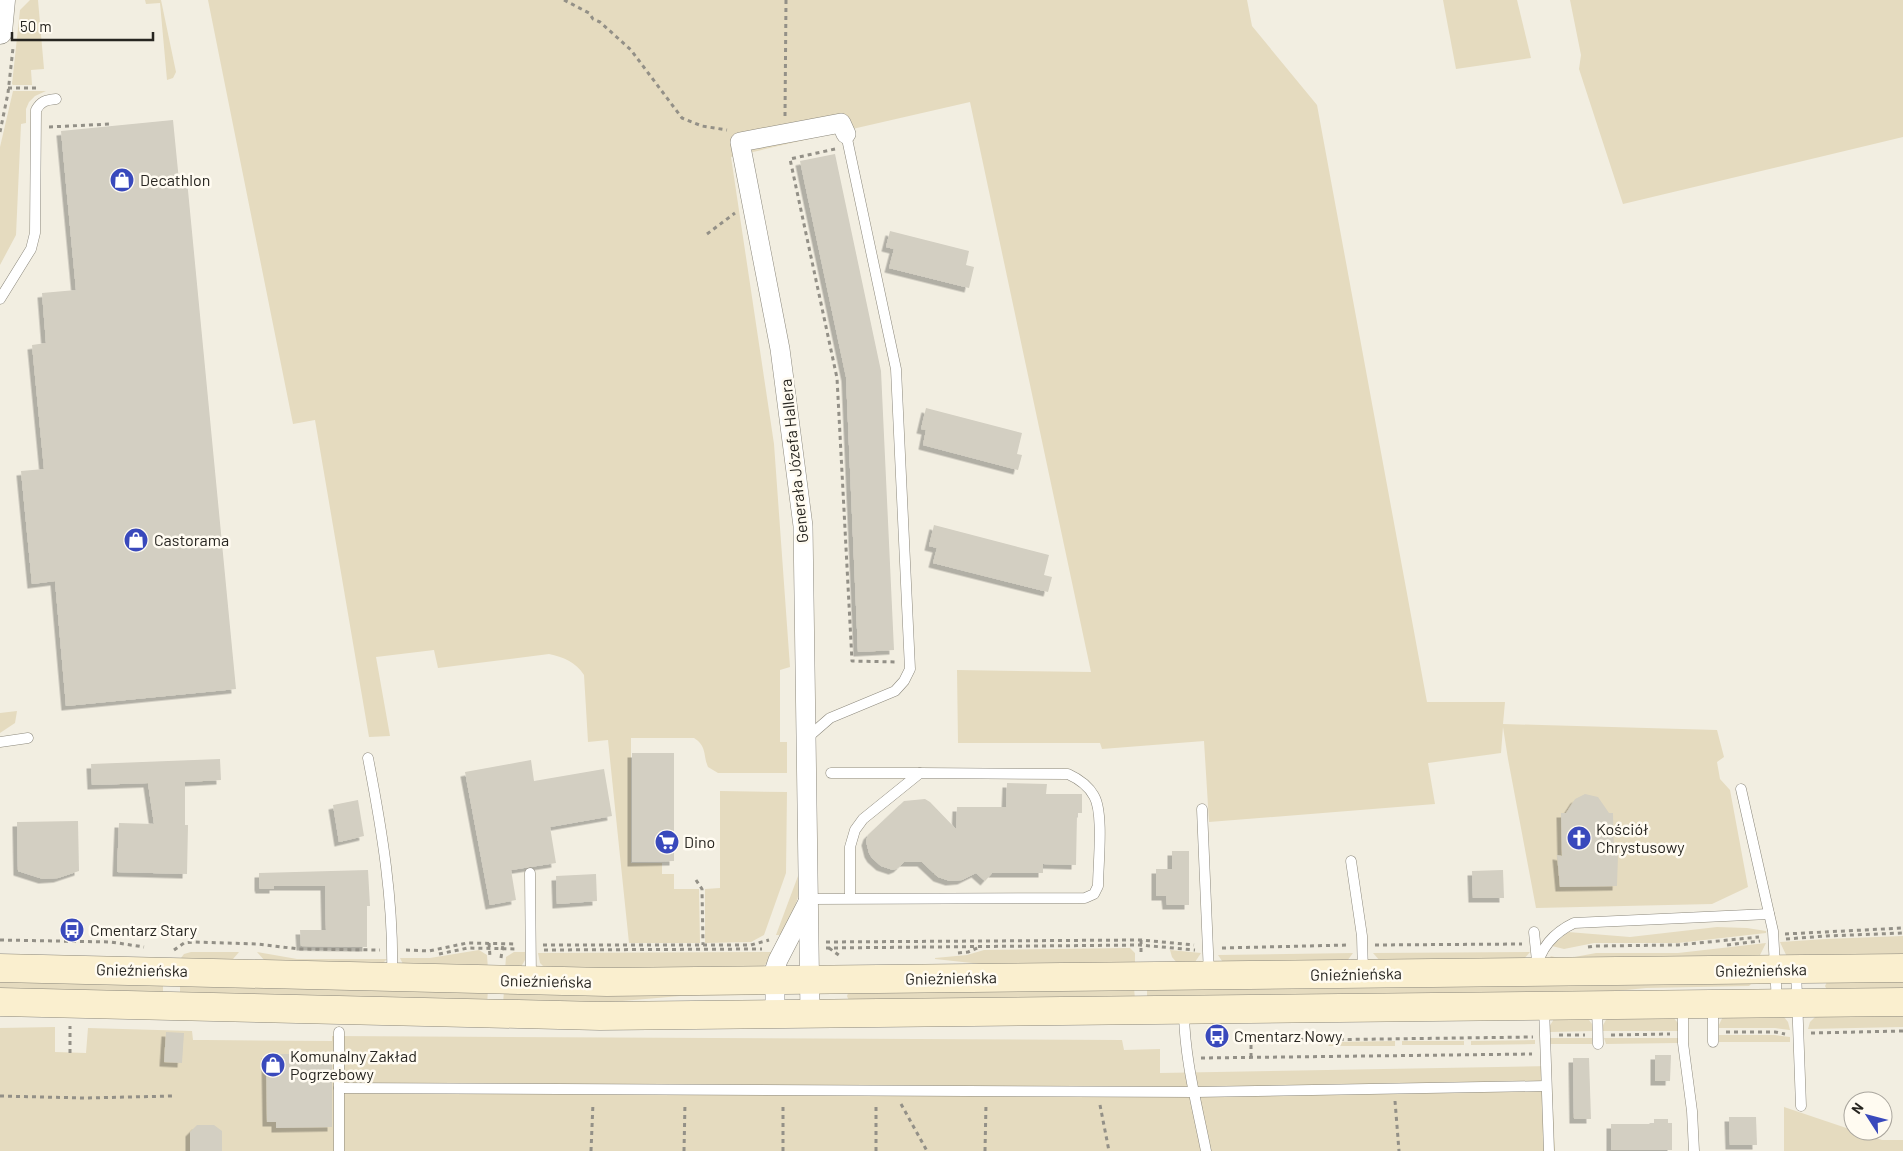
<svg xmlns="http://www.w3.org/2000/svg" width="1903" height="1151" viewBox="0 0 1903 1151" font-family="Barlow,sans-serif">
	<style>
		.green { fill: #e5dbbf }
		.building { fill: #d3cfc2; filter: url(#shadow) }
		.lines { fill: none; stroke-linecap: round; stroke-linejoin: round }
		.service-casing { stroke: #8c887c; stroke-width: 11 }
		.minor-casing { stroke: #8c887c; stroke-width: 20 }
		.tertiary-casing { stroke: #8c887c; stroke-width: 25 }
		.secondary-casing { stroke: #8c887c; stroke-width: 29 }
		.path { stroke: #939087; stroke-width: 3; stroke-dasharray: 4 4; stroke-linecap: butt }
		.service { stroke: #fff; stroke-width: 10 }
		.minor { stroke: #fff; stroke-width: 19 }
		.tertiary { stroke: #fff; stroke-width: 24 }
		.secondary { stroke: #faefcf; stroke-width: 28 }
		.labels { text-anchor: middle; stroke-width: 5; stroke-linejoin: round; paint-order: stroke }
		.poi-label { font-size: 16px; fill: #272520; stroke: #fffbf1; text-anchor: start }
		.street-label { font-size: 16px; fill: #272520; stroke: #fffbf1 }
	</style>
	<defs>
		<filter id="shadow"><feDropShadow dx="-4.5" dy="4.5" stdDeviation="0" flood-color="#0004"/></filter>
	</defs>
	<rect width="100%" height="100%" fill="#f2eee1"/>
	<g class="green">
		<polygon points="30,0 38,0 44,69 31,70 32,85 13,85 12,84 20,10"/>
		<polygon points="145,0 161,0 176,72 173,78 167,80 160,3 146,4"/>
		<path d="M 208,0 L 1247,0 L 1252,26 L 1317,105 L 1427,702 L 1505,702 L 1503,724 L 1717,730 L 1724,757 L 1717,762 L 1720,779 L 1730,790 L 1748,887 L 1712,904 L 1536,908 L 1508,759 L 1503,727 L 1501,753 L 1428,763 L 1435,804 L 1209,822 L 1204,741 L 1102,749 L 1100,743 L 958,743 L 957,670 L 1091,672 L 970,102 L 731,157 L 774,444 L 790,667 L 780,670 L 780,742 L 787,742 L 787,773 L 718,773 L 708,767 C 703,755 707,746 694,738 L 631,738 L 631,863 L 662,863 L 662,874 L 674,874 L 674,889 L 699,889 L 700,943 L 629,943 L 608,740 L 588,742 L 584,675 C 576,662 563,657 549,654 L 438,668 L 434,650 L 376,657 L 390,736 L 369,737 L 315,420 L 293,424 Z"/>
		<polygon points="1443,0 1517,0 1531,58 1456,69"/>
		<polygon points="1570,0 1903,0 1903,137 1623,204 1579,69 1581,55"/>
		<polygon points="13,91 46,91 35,96 29,102 26,109 26,123 21,124 16,235 0,265 0,147"/>
		<polygon points="17,711 15,723 0,733 0,713"/>
		<polygon points="720,791 787,792 786,873 764,935 751,942 705,943 705,889 720,888"/>
		<path d="M 798,876 C 804,893 790,918 783,935 L 776,935 Z"/>
		<polygon points="1717,927 1747,928 1766,931 1766,933 1678,943 1594,943 1564,949 1552,946 1568,932 1630,937"/>
		<polygon points="1903,936 1903,958 1787,957 1780,942 1826,939"/>
		<polygon points="1766,943 1759,957 1553,959 1550,956 1564,959 1596,953 1678,953"/>
		<polygon points="1130,948 1135,953 1135,966 1009,967 935,959 935,958 967,955 984,950"/>
		<polygon points="479,950 487,955 488,970 403,964 400,958 430,958"/>
		<polygon points="1170,950 1201,953 1195,962 1177,963 1172,957"/>
		<polygon points="191,952 239,952 233,959 227,963 181,958 184,954"/>
		<polygon points="257,952 297,959 387,959 381,965 265,961"/>
		<polygon points="514,952 525,952 525,960 521,967 505,970 506,957"/>
		<polygon points="775,952 769,962 761,968 547,970 540,963 538,953"/>
		<polygon points="1530,952 1524,959 1380,961 1373,953"/>
		<polygon points="1353,953 1347,961 1228,965 1222,961 1218,955"/>
		<polygon points="0,978 163,981 163,995 0,992"/>
		<polygon points="1903,978 1903,992 1828,992 1825,986 1827,982"/>
		<polygon points="180,981 488,990 487,1004 180,995"/>
		<polygon points="1750,982 1751,984 1749,986 1646,988 1586,994 1147,1000 1147,986"/>
		<polygon points="1134,987 1135,1000 849,1001 847,996 849,991"/>
		<polygon points="504,990 759,993 757,995 680,996 576,1005 503,1004"/>
		<polygon points="1903,1013 1903,1027 1808,1029 1810,1022 1818,1014"/>
		<polygon points="1724,1014 1784,1017 1788,1022 1790,1030 1775,1028 1719,1028 1719,1025"/>
		<polygon points="1585,1015 1592,1024 1592,1031 1550,1032 1549,1027 1554,1019"/>
		<polygon points="1609,1015 1671,1015 1678,1023 1678,1031 1603,1031 1603,1025"/>
		<polygon points="55,1027 55,1052 86,1053 88,1028 192,1031 193,1040 205,1040 332,1041 332,1036 1122,1040 1124,1050 1160,1049 1160,1073 1551,1066 1555,1151 0,1151 0,1028"/>
		<polygon points="1719,1035 1775,1035 1790,1037 1790,1042 1719,1042"/>
		<rect x="1550" y="1038" width="42" height="6"/>
		<polygon points="1604,1038 1678,1038 1678,1043 1606,1044"/>
		<polygon points="1535,1040 1535,1044 1471,1045 1471,1041"/>
		<polygon points="1395,1041 1395,1046 1328,1046 1332,1042"/>
		<rect x="1402" y="1041" width="62" height="4"/>
		<polygon points="1784,1107 1882,1140 1903,1140 1903,1151 1784,1151"/>
	</g>
	<g class="building">
		<polygon points="173,120 179,181 187,180 236,689 66,706 55,581 32,584 21,471 44,469 32,345 46,343 42,293 76,290 61,131"/>
		<polygon points="835,154 881,371 894,650 858,652 846,377 800,161"/>
		<polygon points="890,231 969,251 966,265 974,267 969,288 889,268 894,249 886,247"/>
		<polygon points="926,408 1022,433 1017,454 1022,455 1018,470 923,445 926,430 921,429"/>
		<polygon points="934,525 1049,555 1044,575 1052,577 1048,592 933,563 937,548 929,546"/>
		<polygon points="632,753 674,753 674,861 632,862"/>
		<polygon points="220,759 221,780 185,782 185,825 188,825 187,874 117,872 119,823 154,824 148,783 92,785 91,764"/>
		<polygon points="531,760 534,781 604,769 612,816 550,827 556,863 511,870 516,900 490,905 465,772"/>
		<polygon points="1007,783 1047,784 1046,794 1082,794 1082,813 1077,813 1076,865 1043,864 1043,873 992,873 985,881 976,873 962,880 950,881 938,877 922,862 904,862 898,868 893,870 881,866 872,858 869,853 866,841 868,835 904,801 925,799 930,802 956,829 957,807 1006,807"/>
		<polygon points="1585,794 1598,797 1609,813 1613,813 1614,855 1618,855 1617,886 1560,887 1557,855 1562,856 1561,813 1566,813 1575,799"/>
		<polygon points="358,800 364,836 339,842 333,805"/>
		<polygon points="78,821 79,871 58,878 43,879 18,871 17,822"/>
		<polygon points="1172,851 1189,851 1189,905 1167,905 1166,896 1156,896 1156,869 1172,869"/>
		<polygon points="368,870 370,906 367,906 367,947 301,946 300,930 326,930 325,886 274,886 274,889 260,889 259,886 259,873"/>
		<polygon points="1503,870 1504,898 1473,898 1472,871"/>
		<polygon points="596,874 597,901 557,904 556,876"/>
		<polygon points="166,1032 184,1033 182,1063 164,1062"/>
		<polygon points="266,1054 332,1054 332,1127 276,1128 276,1122 267,1122"/>
		<polygon points="1655,1055 1671,1055 1670,1081 1655,1081"/>
		<polygon points="1573,1058 1589,1058 1591,1119 1574,1119"/>
		<polygon points="1729,1117 1756,1117 1757,1145 1730,1145"/>
		<polygon points="1654,1119 1668,1119 1668,1123 1672,1123 1672,1150 1611,1150 1611,1124 1654,1124"/>
		<polygon points="197,1125 214,1125 222,1131 222,1151 190,1151 190,1132"/>
	</g>
	<g class="lines">
		<defs>
			<g id="service">
				<path d="M 0,299 L 31,249 L 35,233 L 36,110 C 41,101 46,100 56,99"/>
				<polyline points="807,738 830,718 895,691 904,681 910,669 896,369 846,134"/>
				<polyline points="0,742 28,738"/>
				<path d="M 368,758 C 382,830 394,903 392,977"/>
				<polyline points="831,773 920,773"/>
				<polyline points="1741,789 1773,931 1777,1003"/>
				<polyline points="1202,809 1209,975"/>
				<polyline points="1351,861 1362,936 1363,974"/>
				<polyline points="530,873 531,979"/>
				<path d="M 809,899 L 1085,898 L 1094,894 L 1098,886 C 1098,865 1104,813 1094,796 C 1088,785 1079,779 1068,774 L 920,773 L 863,819 L 855,830 L 850,847 L 850,898"/>
				<polyline points="1534,932 1537,961"/>
				<polyline points="1796,970 1801,1106"/>
				<path d="M 1537,971 C 1538,949 1555,932 1574,923 L 1769,914"/>
				<polyline points="1597,1005 1598,1044"/>
				<polyline points="1683,1005 1683,1043 1692,1111 1694,1151"/>
				<polyline points="1713,1006 1713,1042"/>
				<polyline points="1544,1007 1549,1151"/>
				<path d="M 1184,1010 C 1184,1057 1197,1105 1206,1151"/>
				<polyline points="339,1032 339,1151"/>
				<polyline points="339,1088 1195,1092 1546,1086"/>
			</g>
			<g id="minor">
				<polyline points="810,1013 803,526 780,349 740,142 841,123 846,134"/>
				<polyline points="775,1014 775,969 778,960 809,900"/>
			</g>
			<polyline id="tertiary" points="0,32 3,0"/>
			<g id="secondary">
				<polyline points="0,968 607,982 1903,968"/>
				<polyline points="0,1002 600,1016 1903,1002"/>
			</g>
		</defs>
		<use href="#service" class="service-casing"/>
		<use href="#minor" class="minor-casing"/>
		<use href="#tertiary" class="tertiary-casing"/>
		<use href="#secondary" class="secondary-casing"/>
		<g class="path">
			<polyline points="564,0 589,13 593,19 600,22 631,50 682,118 702,126 727,130"/>
			<polyline points="8,88 37,88"/>
			<polyline points="785,116 786,0"/>
			<polyline points="49,127 110,124"/>
			<polyline points="0,132 8,93 13,48"/>
			<polyline points="835,149 790,159 837,378 852,661 897,662"/>
			<polyline points="707,234 735,213"/>
			<polyline points="696,880 702,889 703,945"/>
			<polyline points="1785,934 1903,928"/>
			<polyline points="1786,939 1826,936 1903,933"/>
			<polyline points="0,940 111,942 144,947"/>
			<polyline points="1141,940 1141,954"/>
			<polyline points="826,942 1141,940 1194,945"/>
			<polyline points="489,943 490,957"/>
			<polyline points="543,945 751,945 769,940"/>
			<polyline points="1375,945 1522,944"/>
			<polyline points="1727,945 1760,941"/>
			<polyline points="1588,947 1595,946 1678,945 1759,937"/>
			<polyline points="826,948 1140,945 1195,950"/>
			<polyline points="829,948 840,956"/>
			<polyline points="1222,948 1348,945"/>
			<polyline points="174,950 184,943 193,942 257,944 299,949 380,950"/>
			<polyline points="406,950 429,951 467,943 517,944"/>
			<polyline points="544,950 762,949"/>
			<polyline points="958,953 968,952 980,947"/>
			<polyline points="439,954 468,948 518,949"/>
			<polyline points="501,958 503,944"/>
			<polyline points="1726,1032 1775,1032 1785,1034"/>
			<polyline points="1811,1033 1903,1031"/>
			<polyline points="1244,1034 1308,1040 1533,1037"/>
			<polyline points="1559,1035 1585,1035"/>
			<polyline points="1611,1035 1670,1034"/>
			<polyline points="70,1053 70,1026"/>
			<polyline points="1251,1057 1251,1034"/>
			<polyline points="1201,1058 1532,1054"/>
			<polyline points="0,1096 85,1098 173,1096"/>
			<polyline points="1395,1101 1399,1151"/>
			<polyline points="901,1104 927,1151"/>
			<polyline points="1100,1105 1109,1151"/>
			<polyline points="591,1151 593,1103"/>
			<polyline points="684,1151 685,1103"/>
			<polyline points="783,1151 783,1104"/>
			<polyline points="876,1151 876,1104"/>
			<polyline points="985,1151 986,1104"/>
		</g>
		<use href="#service" class="service"/>
		<use href="#minor" class="minor"/>
		<use href="#tertiary" class="tertiary"/>
		<use href="#secondary" class="secondary"/>
	</g>
	<defs>
		<symbol id="shop-disc" viewBox="-11 -11 22 22"><circle r="9.5" fill="#3949bc" stroke="#fffbf1"/><path d="M-5-2.5h2.3a2.7 3.5 0 0 1 5.4 0H5L5.5 6h-11ZM-1.5-2.5h3a1.5 2.3 0 0 0-3 0Z" fill="#fff"/></symbol>
		<symbol id="church-disc" viewBox="-11 -11 22 22"><circle r="9.5" fill="#3949bc" stroke="#fffbf1"/><path d="M-1.2-6h2.4v3.5h3.3v2.4h-3.3V6h-2.4V-.1h-3.3v-2.4h3.3Z" fill="#fff"/></symbol>
		<symbol id="supermarket-disc" viewBox="-11 -11 22 22"><circle r="9.5" fill="#3949bc" stroke="#fffbf1"/><path d="M-6-5.5h2.5l.6 2H6L4.5 2H-2.5L-4.4-4H-6ZM-1.5 3.2a1.3 1.3 0 1 0 .1 0ZM3 3.2a1.3 1.3 0 1 0 .1 0Z" fill="#fff"/></symbol>
		<symbol id="bus-disc" viewBox="-11 -11 22 22"><circle r="9.5" fill="#3949bc" stroke="#fffbf1"/><path d="M-5-6H5V4H4V6H2V4H-2V6H-4V4H-5ZM-3.5-4V0h7V-4ZM-3.5 1.2v1.5H-2V1.2ZM2 1.2v1.5H3.5V1.2Z" fill="#fff"/></symbol>
	</defs>
	<g fill-rule="evenodd">
		<use href="#shop-disc" x="108" y="166" width="28" height="28"/>
		<use href="#shop-disc" x="122" y="526" width="28" height="28"/>
		<use href="#church-disc" x="1565" y="824" width="28" height="28"/>
		<use href="#supermarket-disc" x="653" y="828" width="28" height="28"/>
		<use href="#bus-disc" x="58" y="916" width="28" height="28"/>
		<use href="#bus-disc" x="1203" y="1022" width="28" height="28"/>
		<use href="#shop-disc" x="259" y="1051" width="28" height="28"/>
	</g>
	<g class="labels">
		<g class="poi-label">
			<text x="140" y="186">Decathlon</text>
			<text x="154" y="546">Castorama</text>
			<text x="1596" y="835">Kościół<tspan x="1596" dy="18">Chrystusowy</tspan></text>
			<text x="684" y="848">Dino</text>
			<text x="90" y="936">Cmentarz Stary</text>
			<text x="1234" y="1042">Cmentarz Nowy</text>
			<text x="290" y="1062">Komunalny Zakład<tspan x="290" dy="18">Pogrzebowy</tspan></text>
		</g>
		<g class="street-label">
			<text transform="translate(794 461) rotate(-96)" y="6">Generała Józefa Hallera</text>
			<text transform="translate(142 970) rotate(1)" y="6">Gnieźnieńska</text>
			<text transform="translate(1761 970) rotate(-1)" y="6">Gnieźnieńska</text>
			<text transform="translate(1356 974) rotate(-1)" y="6">Gnieźnieńska</text>
			<text transform="translate(951 978) rotate(-1)" y="6">Gnieźnieńska</text>
			<text transform="translate(546 981) rotate(1)" y="6">Gnieźnieńska</text>
		</g>
	</g>
	<g transform="translate(1868 1116) rotate(306)"><circle r="24" fill="#fffbf1" stroke="#a9a59d"/>
	<path d="M0-4L9 19L0 12L-9 19Z" fill="#3949bc"/>
	<text y="-8" font-size="14" font-weight="bold" text-anchor="middle" fill="#272520">N</text>
	</g>
	<path d="M12 32v8h141v-8" fill="none" stroke="#272520" stroke-width="2.5"/>
	<text x="20" y="32" font-size="15" fill="#272520" stroke="#fffbf1" stroke-width="4" paint-order="stroke">50 m</text>
</svg>
